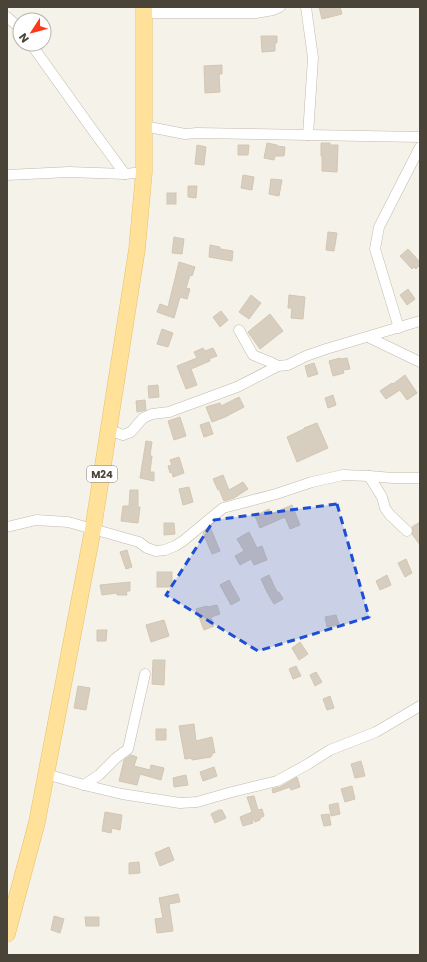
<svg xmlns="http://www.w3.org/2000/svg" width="427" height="962" viewBox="0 0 427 962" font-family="Poppins,sans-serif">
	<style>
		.building { fill: #d8cebf; stroke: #d3c6b2 }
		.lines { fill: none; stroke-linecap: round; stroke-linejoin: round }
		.minor-casing { stroke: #c2baac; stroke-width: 11 }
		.primary-casing { stroke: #e9c065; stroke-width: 17 }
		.minor { stroke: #fff; stroke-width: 10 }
		.primary { stroke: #ffe19a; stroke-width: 16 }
		.marked { fill: #1d4ed8; fill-opacity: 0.2; stroke: #1d4ed8; stroke-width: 3; stroke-dasharray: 8 5; stroke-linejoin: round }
		.labels { text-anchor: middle; stroke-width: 3; stroke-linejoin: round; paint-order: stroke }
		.shield { fill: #fff; stroke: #807b73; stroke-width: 1 }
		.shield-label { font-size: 10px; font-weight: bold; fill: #4a4337 }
	</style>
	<rect width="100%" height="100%" fill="#f5f2ea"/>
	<g class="building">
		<polygon points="319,7 340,7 342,14 322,19"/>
		<polygon points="261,36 277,36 277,43 275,43 275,51 262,52"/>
		<polygon points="222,65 222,74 219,74 220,92 205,93 204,66"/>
		<polygon points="267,143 277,145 277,146 285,147 284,156 275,156 274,160 264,158"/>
		<polygon points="321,143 330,143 330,145 338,145 337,172 322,171 322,156 321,156"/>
		<polygon points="197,145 206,147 204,165 195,164"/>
		<polygon points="238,145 249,145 248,155 238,155"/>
		<polygon points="243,175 254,177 252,190 241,188"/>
		<polygon points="271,179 282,180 279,196 269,194"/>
		<polygon points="188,186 197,186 196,198 188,197"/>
		<rect x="167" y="193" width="9" height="11"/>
		<polygon points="328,232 337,233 334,251 326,250"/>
		<polygon points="174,237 184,239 182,254 172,253"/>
		<polygon points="210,245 220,247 220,249 233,251 232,261 209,257"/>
		<polygon points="408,249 420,262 420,265 416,269 414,267 412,269 400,256"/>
		<polygon points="179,262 195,267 192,276 190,275 186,288 190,289 187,299 180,297 174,318 157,312 160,304 168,307"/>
		<polygon points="408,289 415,299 407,305 400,295"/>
		<polygon points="251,295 261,303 249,319 239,312"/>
		<polygon points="289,295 305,297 303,319 291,318 292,308 288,308"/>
		<polygon points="221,311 228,320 220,327 213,317"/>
		<polygon points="270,314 283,331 260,349 248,332"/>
		<polygon points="162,329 173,333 168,347 157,344"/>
		<polygon points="203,348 205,351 213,348 217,356 209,359 210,361 191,369 197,385 186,389 177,366 197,358 194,352"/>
		<polygon points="340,358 341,359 347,358 350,369 343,370 344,373 333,376 329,361"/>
		<polygon points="314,363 318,374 308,377 305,366"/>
		<polygon points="405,375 417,393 407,400 400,390 386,399 380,391 392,383 393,384"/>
		<polygon points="158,385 159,397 149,398 148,386"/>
		<polygon points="333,395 336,405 328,408 325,398"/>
		<polygon points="239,397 244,407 225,417 212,422 206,407 220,403 221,406"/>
		<polygon points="145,400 146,410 142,411 137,412 136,401"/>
		<polygon points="180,417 186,436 174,440 168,421"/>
		<polygon points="209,422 213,434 204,437 200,425"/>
		<polygon points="317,423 328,448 297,462 287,437 304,429 304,428"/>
		<polygon points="146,441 152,442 150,456 152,456 150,472 154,472 154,481 140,478"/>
		<polygon points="179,457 184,473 173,477 172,472 170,473 168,466 172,465 170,460"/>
		<polygon points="223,475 229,490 243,482 248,489 234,498 224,501 219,489 218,490 213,479"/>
		<polygon points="189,487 193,502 183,505 179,489"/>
		<polygon points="130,490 138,490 138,507 140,507 138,523 121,521 123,506 129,506"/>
		<polygon points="292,505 300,525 290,529 285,517 260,528 255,516 269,509 271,514"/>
		<polygon points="420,522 420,545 412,534 413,530 412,527"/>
		<polygon points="164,523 174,523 175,534 164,535"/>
		<polygon points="210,527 220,551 212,554 203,533"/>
		<polygon points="249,532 257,548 262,546 267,560 254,565 251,559 240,565 235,556 244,551 237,539"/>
		<polygon points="127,550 132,567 126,569 120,552"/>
		<polygon points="406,559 412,573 405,577 398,563"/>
		<rect x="157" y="572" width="15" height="15"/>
		<polygon points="269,575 277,592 279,592 283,599 274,604 267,592 261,579"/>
		<polygon points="387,575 391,585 380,590 376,581"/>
		<polygon points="229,580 240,600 231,605 220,585"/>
		<polygon points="130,582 130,591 126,591 127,595 117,595 117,593 102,595 100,585"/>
		<polygon points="217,605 220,614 211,617 214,626 204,630 196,609 207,606 208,607"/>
		<polygon points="336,615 339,624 327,627 325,617"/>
		<polygon points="164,620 169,636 151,642 146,625"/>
		<polygon points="97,630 107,630 106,641 97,641"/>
		<polygon points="300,642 308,654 299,660 292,648"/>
		<polygon points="153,660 165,660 164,685 152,684"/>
		<polygon points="296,666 301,676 293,679 289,669"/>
		<polygon points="316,672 322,682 315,686 310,675"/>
		<polygon points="78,686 90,688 86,710 74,708"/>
		<polygon points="330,696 334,708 327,710 323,699"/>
		<polygon points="194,724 196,741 212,737 215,753 212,753 212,756 210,756 211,757 192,760 192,758 185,759 179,726"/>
		<rect x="156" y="729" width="10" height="11"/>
		<polygon points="131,755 137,757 134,766 150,770 151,765 164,768 161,780 140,774 137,785 119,781 124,760"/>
		<polygon points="361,761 365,776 355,778 351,764"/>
		<polygon points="214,767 217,776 203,781 200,772"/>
		<polygon points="186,775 188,785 174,787 173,778"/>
		<polygon points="297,777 300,787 291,790 290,787 273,793 272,789 280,787"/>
		<polygon points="352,786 355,799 345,802 341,789"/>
		<polygon points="254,796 258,810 262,809 264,816 260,818 260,820 255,822 254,820 252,820 253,823 243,826 240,817 252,812 247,797"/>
		<polygon points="338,803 340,814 331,816 329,805"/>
		<polygon points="219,810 222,810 226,818 215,823 211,814"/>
		<polygon points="105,812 122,815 120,830 112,828 111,833 102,831"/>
		<polygon points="329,814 331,825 324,826 321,815"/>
		<polygon points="169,847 174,860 160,866 155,853"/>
		<polygon points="139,862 140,873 129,874 129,863"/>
		<polygon points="178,894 180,902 169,904 173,931 157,933 155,919 163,918 159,898"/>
		<polygon points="54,916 64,919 60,933 51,930"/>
		<polygon points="85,917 99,917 99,926 86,926"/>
	</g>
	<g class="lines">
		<defs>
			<g id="minor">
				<polyline points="306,7 313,58 308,135"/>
				<polyline points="144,13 256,13 273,10 280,7"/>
				<polyline points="7,17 20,28"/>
				<polyline points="31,44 94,132 125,174"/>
				<polyline points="144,126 185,134 197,133 420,137"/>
				<polyline points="7,175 69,172 125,174 144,172"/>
				<polyline points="399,328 375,249 379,227 420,147"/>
				<polyline points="239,330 253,355 270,362 278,366"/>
				<polyline points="368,337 420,362"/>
				<polyline points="109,430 123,435 131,432 143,418 152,414 169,412 237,387 278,366 288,365 306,356 326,349 420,321"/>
				<polyline points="369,476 382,497 385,508 390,515 407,531"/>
				<polyline points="7,527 36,520 68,522 139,542 147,548 156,551 165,550 175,546 183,541 223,508 276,494 312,482 343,475 369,476 393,478 420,478"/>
				<polyline points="46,774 84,785 122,794 180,803 197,802 232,792 277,781 308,764 330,750 376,732 420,706"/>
				<polyline points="84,785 99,775 116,758 128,749 145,674"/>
			</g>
			<polyline id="primary" points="7,934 37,822 93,529 137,249 144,172 144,7"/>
		</defs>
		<use href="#minor" class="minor-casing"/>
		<use href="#primary" class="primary-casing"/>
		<use href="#minor" class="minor"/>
		<use href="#primary" class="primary"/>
	</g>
	<path class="marked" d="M 337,504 L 369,617 L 258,651 L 166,595 L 214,520 Z"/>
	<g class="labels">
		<rect class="shield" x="87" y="466" width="30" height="16" rx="3"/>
		<g class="shield-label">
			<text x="102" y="478">M24</text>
		</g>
	</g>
	<rect width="427" height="962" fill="none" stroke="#4a4337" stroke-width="16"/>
	<g transform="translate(32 32) rotate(234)"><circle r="19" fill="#ffffff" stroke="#b7b4af"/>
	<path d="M0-3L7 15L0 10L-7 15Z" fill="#ff3918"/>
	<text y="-6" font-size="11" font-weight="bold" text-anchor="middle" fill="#4a4337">N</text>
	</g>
</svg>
